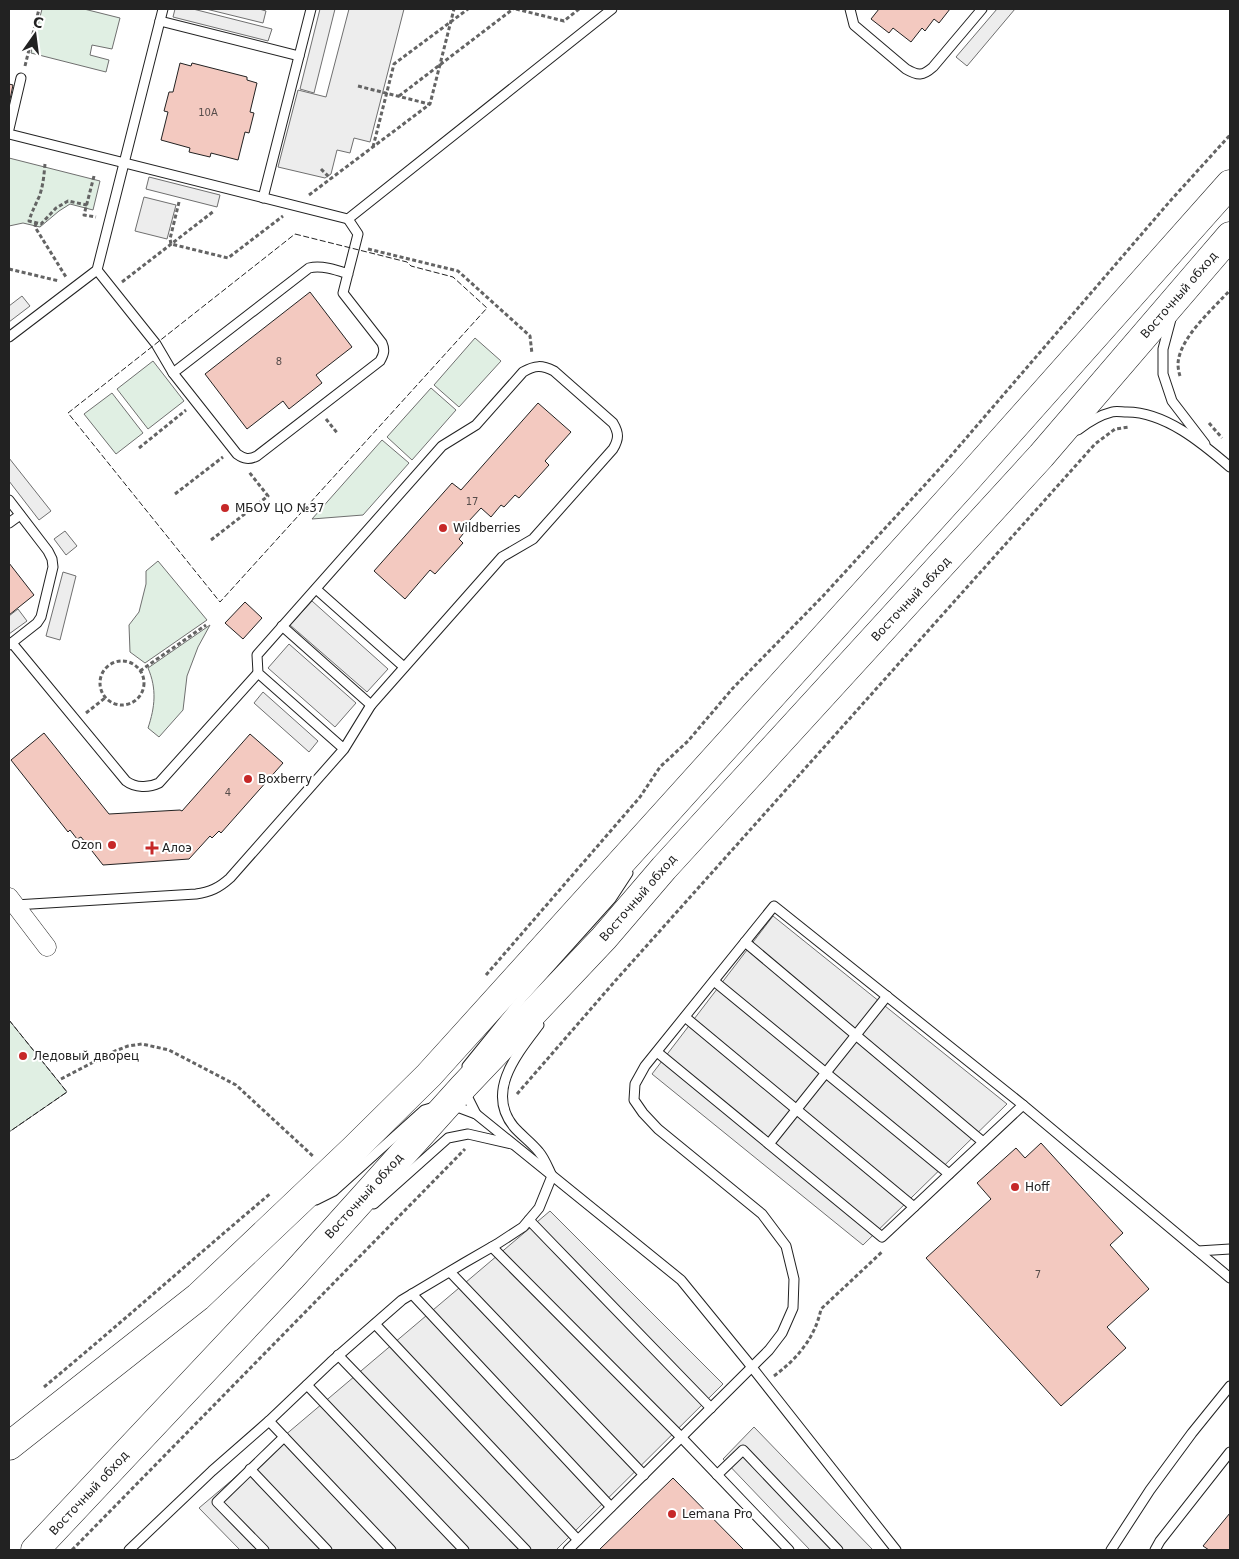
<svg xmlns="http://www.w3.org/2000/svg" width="1239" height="1559" viewBox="0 0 1239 1559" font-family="'DejaVu Sans',sans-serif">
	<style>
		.green { fill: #e0efe3; stroke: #6f6f6f }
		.parking { fill: #ededed; stroke: #6f6f6f }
		.building { fill: #f3c9c0; stroke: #222 }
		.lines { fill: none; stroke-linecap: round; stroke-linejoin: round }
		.lane-casing { stroke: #222; stroke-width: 11 }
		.street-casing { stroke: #222; stroke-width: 19 }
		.primary-casing { stroke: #222; stroke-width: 29 }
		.path { stroke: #646464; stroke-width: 3; stroke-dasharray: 4 2.5; stroke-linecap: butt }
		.lane { stroke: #fff; stroke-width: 9 }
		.street { stroke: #fff; stroke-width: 18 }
		.primary { stroke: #fff; stroke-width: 28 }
		.fence { stroke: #222; stroke-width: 1; stroke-dasharray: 6 2.5; stroke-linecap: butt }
		.poi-dot { fill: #c62828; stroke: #fff; stroke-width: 2 }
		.labels { text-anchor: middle; stroke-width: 4; stroke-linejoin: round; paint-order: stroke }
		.number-label { font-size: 10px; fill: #564c4a }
		.street-label { font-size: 12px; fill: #222; stroke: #fff }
		.poi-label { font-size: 12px; fill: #222; stroke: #fff; text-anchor: start }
	</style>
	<rect width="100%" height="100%" fill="#fff"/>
	<g class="green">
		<polygon points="42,9 84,9 120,18 112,49 92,45 90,55 109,60 106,72 31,53"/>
		<polygon points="9,158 100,181 93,210 70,204 59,211 40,227 23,223 9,226"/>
		<polygon points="475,338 501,361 459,407 434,385"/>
		<polygon points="153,361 184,401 148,429 117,389"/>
		<polygon points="431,388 456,410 412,460 387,437"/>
		<polygon points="112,393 143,433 116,454 84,414"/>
		<polygon points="382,440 409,463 363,515 312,519"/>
		<polygon points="158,561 207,620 145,663 130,652 129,625 139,612 146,584 146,571"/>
		<path d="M 210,625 L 198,647 L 187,676 L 183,710 L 159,737 L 148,728 C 155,707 157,689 148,668 Z"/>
		<polygon points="9,1020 67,1092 9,1132"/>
	</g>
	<g class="parking">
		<polygon points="175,9 193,9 272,29 268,41 173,17"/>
		<polygon points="206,9 259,9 266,11 263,23"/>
		<polygon points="320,9 335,9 314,93 300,89"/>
		<polygon points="349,9 404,9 370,142 354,138 350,153 337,150 331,174 325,178 278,167 298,90 326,97"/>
		<polygon points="997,9 1015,9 967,66 956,57"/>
		<polygon points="149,177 220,195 217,207 146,189"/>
		<polygon points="144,197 176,205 167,239 135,231"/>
		<polygon points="22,296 30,306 9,322 9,306"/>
		<polygon points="9,458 51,511 39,520 9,481"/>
		<polygon points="65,531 77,546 66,555 54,539"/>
		<polygon points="63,572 76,576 60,640 46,636"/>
		<polygon points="312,601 388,669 367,692 290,625"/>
		<polygon points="18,609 27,621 9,634 9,616"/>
		<polygon points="289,644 356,703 335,727 268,668"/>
		<polygon points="263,692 318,741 309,752 254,703"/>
		<polygon points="773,916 1007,1104 863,1245 652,1074"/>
		<polygon points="550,1211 723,1384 556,1550 240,1550 199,1508"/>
		<polygon points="754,1427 873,1550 810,1550 723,1459"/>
	</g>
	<g class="building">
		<polygon points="879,9 950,9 939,23 934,19 925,31 922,28 911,42 893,28 889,33 871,19"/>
		<polygon points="180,63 191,66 192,63 247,77 247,80 257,83 250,112 254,113 249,133 245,132 238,160 211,153 210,157 189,152 190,148 161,140 168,112 164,111 169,92 173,92"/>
		<polygon points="9,84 13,85 9,104"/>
		<polygon points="310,292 352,347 316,375 322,383 289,409 283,401 247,429 205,374"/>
		<polygon points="538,403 571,432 545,461 549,465 519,498 515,495 504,507 501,505 491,517 481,508 468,522 471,524 459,539 463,543 435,574 430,570 405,599 374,571 452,483 461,490"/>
		<polygon points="9,563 34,595 9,615"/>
		<polygon points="245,602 262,618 243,639 225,623"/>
		<polygon points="44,733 109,814 180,810 182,811 250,734 283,763 221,833 219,831 212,838 210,836 189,859 103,865 81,837 77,839 70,830 68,832 11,760"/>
		<polygon points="1041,1143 1123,1233 1110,1245 1149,1289 1107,1327 1126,1348 1061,1406 926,1258 991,1199 977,1183 1016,1148 1025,1158"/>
		<polygon points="673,1478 744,1550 599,1550"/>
		<polygon points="1230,1513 1230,1550 1209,1550 1203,1546"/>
	</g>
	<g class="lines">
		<defs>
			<g id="lane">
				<path d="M 850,9 L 854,25 L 906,69 C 918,76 923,76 933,67 L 982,9"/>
				<polyline points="160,21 299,56"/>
				<polyline points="9,129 21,78"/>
				<polyline points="9,134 348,219 612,9"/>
				<polyline points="263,198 311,9"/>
				<path d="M 348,219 L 358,234 C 353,254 348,273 343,293 L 382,343 C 385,350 384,354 380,361 L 257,456 C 249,460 244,459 237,454 L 173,373 L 309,268 C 322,265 336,270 348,274"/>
				<polyline points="97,270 156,344 173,373"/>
				<polyline points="1171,319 1163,349 1163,374 1172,401 1205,444"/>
				<polyline points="9,337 97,270 163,9"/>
				<path d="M 1078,430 C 1087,423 1100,415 1112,412 C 1116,411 1122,412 1127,412 C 1165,412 1202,443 1230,467"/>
				<polyline points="9,500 48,551 52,559 53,567 41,617 37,623 9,645"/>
				<polyline points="9,523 20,515"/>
				<polyline points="316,589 404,667"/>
				<polyline points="282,626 371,705"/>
				<path d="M 12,643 L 126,781 C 135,788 149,788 159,783 L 258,673"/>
				<path d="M 15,905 L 196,894 C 210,892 219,888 230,878 L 344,749 L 371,705 L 502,557 L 533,539 L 613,449 C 619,439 619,433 613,423 L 554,371 C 542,365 535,365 523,372 L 476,425 L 442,446 L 257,655 L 258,673 L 344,749"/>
				<polyline points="745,942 983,1142"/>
				<polyline points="714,981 949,1174"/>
				<polyline points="685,1017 914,1207"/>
				<polyline points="657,1052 882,1237 1023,1105"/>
				<polyline points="467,1066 523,997 611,899 628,873"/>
				<polyline points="464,1090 476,1114"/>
				<polyline points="452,1105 476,1114 681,1280 747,1361 896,1550"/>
				<polyline points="769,1144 887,996"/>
				<polyline points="316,1200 334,1191 424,1110 434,1107"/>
				<polyline points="374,1204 448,1138 468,1134 512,1144"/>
				<polyline points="529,1220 711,1408"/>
				<polyline points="492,1247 681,1437 789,1550"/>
				<polyline points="1198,1251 1230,1249"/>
				<polyline points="450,1272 644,1475"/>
				<polyline points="412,1294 611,1507"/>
				<polyline points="375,1324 578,1540"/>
				<polyline points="338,1355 526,1550"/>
				<polyline points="307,1385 464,1550"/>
				<polyline points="269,1421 391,1550"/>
				<polyline points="250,1469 327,1550"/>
				<polyline points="717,1475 743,1450 838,1550"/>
				<path d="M 129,1550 L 212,1471 L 269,1421 L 331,1362 L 402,1300 L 464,1263 L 497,1244 L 523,1227 L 539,1208 L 552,1176 C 548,1168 545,1159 539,1152 C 532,1143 522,1136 514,1127 C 485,1092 517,1054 539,1025"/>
				<polyline points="264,1550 217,1502 284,1437"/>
				<polyline points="568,1550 769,1350 782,1333 793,1308 794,1279 786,1246 762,1214 658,1129 643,1113 634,1100 635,1084 645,1066 774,906 1023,1105 1230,1278"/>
				<polyline points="1111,1550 1150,1490 1192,1433 1230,1386"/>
				<polyline points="1155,1550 1160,1541 1230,1452"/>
			</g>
			<polyline id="street" points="9,897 47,947"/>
			<g id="primary">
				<polyline points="9,1446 198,1297 354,1149 429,1075 964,483 1230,184"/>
				<polyline points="35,1550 292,1277 463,1087 604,938 664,868 1041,456 1230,236"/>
			</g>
		</defs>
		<use href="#lane" class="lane-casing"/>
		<use href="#street" class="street-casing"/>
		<use href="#primary" class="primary-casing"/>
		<g class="path">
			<polyline points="516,9 564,21 579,9"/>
			<polyline points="25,66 39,9"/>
			<polyline points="358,86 429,104"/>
			<polyline points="399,96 513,9"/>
			<polyline points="373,147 394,64 468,9"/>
			<path d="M 45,164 C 44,175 43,187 39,197 C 35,206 32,211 29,221 L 41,224 L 56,208 L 68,201 L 87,205"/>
			<polyline points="321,169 331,179"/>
			<polyline points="94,176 84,215 96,217"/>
			<polyline points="309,195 430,104 454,9"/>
			<polyline points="179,202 170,239 171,244 228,258 283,216"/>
			<polyline points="36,223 35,227 66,277"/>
			<polyline points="368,249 458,271 530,336 532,354"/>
			<polyline points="9,269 59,281"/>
			<polyline points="122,282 214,211"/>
			<path d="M 1180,376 C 1179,373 1178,368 1178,364 C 1179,338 1213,309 1230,290"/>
			<polyline points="326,419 338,434"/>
			<polyline points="1209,423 1222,438"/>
			<polyline points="139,448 186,410"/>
			<polyline points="175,494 223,457"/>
			<polyline points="211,540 268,496 249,472"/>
			<circle cx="122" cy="683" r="22"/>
			<polyline points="140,671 206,625"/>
			<polyline points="86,713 105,698"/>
			<polyline points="486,975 640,797 660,767 688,741 733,688 823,596 943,465 1171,200 1230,135"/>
			<polyline points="61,1079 115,1051 128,1046 142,1044 169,1050 236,1085 314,1157"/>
			<polyline points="517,1094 616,980 1095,444 1115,429 1130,427"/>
			<path d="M 774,1376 C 797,1359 815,1338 821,1309 L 883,1251"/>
			<path d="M 44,1387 C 121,1323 195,1257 271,1193"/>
			<polyline points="72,1550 465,1149"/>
		</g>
		<use href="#lane" class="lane"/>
		<use href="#street" class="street"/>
		<use href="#primary" class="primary"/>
		<g class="fence">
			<polygon points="295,234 407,262 411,266 453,277 487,308 220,602 68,413"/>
			<polyline points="9,1020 67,1092 9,1132"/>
		</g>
	</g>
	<g class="poi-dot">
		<circle cx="225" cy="508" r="5"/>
		<circle cx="443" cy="528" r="5"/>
		<circle cx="248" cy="779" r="5"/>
		<circle cx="112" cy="845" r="5"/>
		<path d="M149.5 840.5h5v5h5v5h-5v5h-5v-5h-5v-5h5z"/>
		<circle cx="23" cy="1056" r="5"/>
		<circle cx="1015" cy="1187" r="5"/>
		<circle cx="672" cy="1514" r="5"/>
	</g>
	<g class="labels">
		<g class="number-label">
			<text x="208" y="116">10А</text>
			<text x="279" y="365">8</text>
			<text x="472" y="505">17</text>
			<text x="228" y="796">4</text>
			<text x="1038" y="1278">7</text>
		</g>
		<g class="street-label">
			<text transform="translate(1179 295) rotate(-49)" y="4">Восточный обход</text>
			<text transform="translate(911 599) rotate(-47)" y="4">Восточный обход</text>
			<text transform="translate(638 898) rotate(-49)" y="4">Восточный обход</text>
			<text transform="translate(364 1196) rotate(-48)" y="4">Восточный обход</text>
			<text transform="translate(89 1493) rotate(-47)" y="4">Восточный обход</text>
		</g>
		<g class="poi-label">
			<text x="235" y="512">МБОУ ЦО №37</text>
			<text x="453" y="532">Wildberries</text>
			<text x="258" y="783">Boxberry</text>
			<text x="102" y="849" text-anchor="end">Ozon</text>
			<text x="162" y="852">Алоэ</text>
			<text x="33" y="1060">Ледовый дворец</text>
			<text x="1025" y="1191">Hoff</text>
			<text x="682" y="1518">Lemana Pro</text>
		</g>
	</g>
	<rect width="1239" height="1559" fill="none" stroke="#222222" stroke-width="20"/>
	<g transform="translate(35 35) rotate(14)" stroke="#ffffff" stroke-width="4" paint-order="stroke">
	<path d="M0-4L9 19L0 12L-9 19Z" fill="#222222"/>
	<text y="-8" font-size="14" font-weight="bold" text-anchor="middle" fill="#222222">С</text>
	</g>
</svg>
